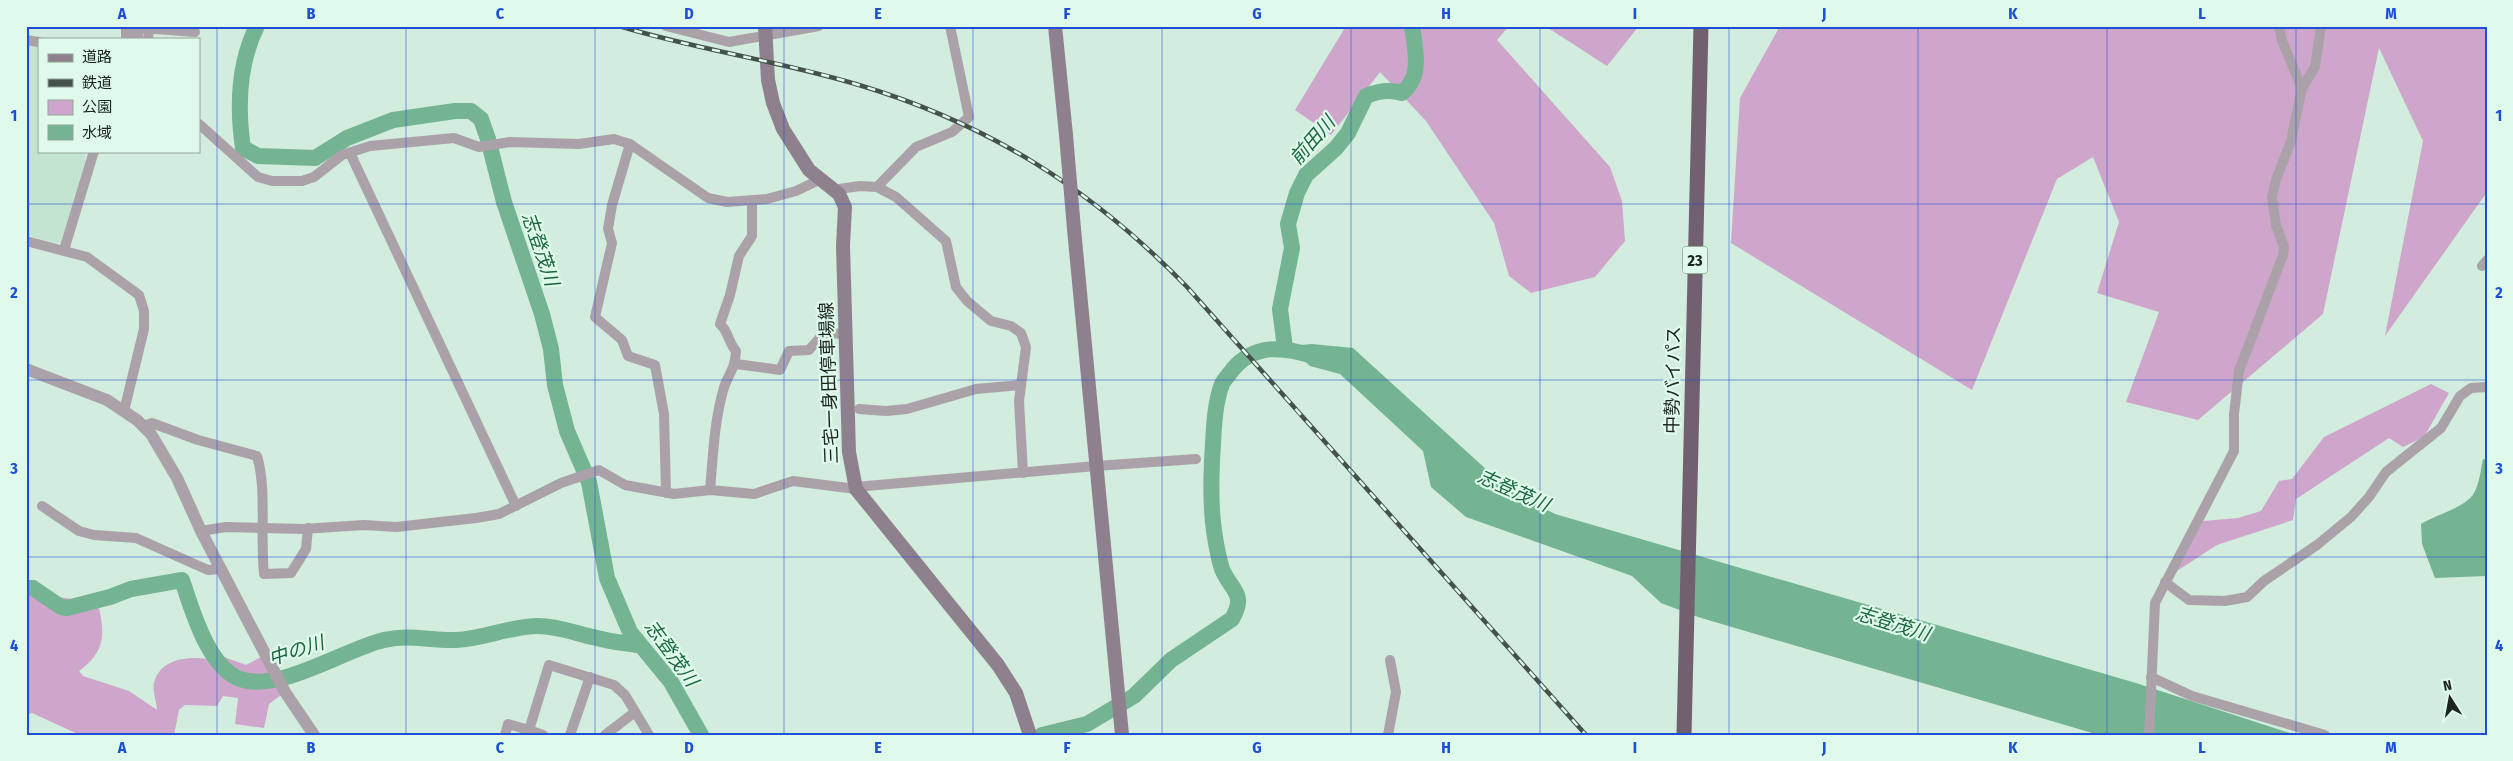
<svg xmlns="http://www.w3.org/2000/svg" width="2513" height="761" viewBox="0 0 2513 761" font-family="'Fira Sans Condensed','Noto Sans JP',sans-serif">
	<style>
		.built { fill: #c3e4d0 }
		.green { fill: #cfa6cb }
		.water { fill: #74b492 }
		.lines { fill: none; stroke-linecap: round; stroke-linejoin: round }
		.river { stroke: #74b492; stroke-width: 16 }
		.minor { stroke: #aba2a9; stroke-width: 10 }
		.tertiary { stroke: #aba2a9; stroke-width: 12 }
		.secondary { stroke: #8e818d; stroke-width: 14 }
		.trunk { stroke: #71606f; stroke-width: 15 }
		.rail-casing { stroke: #45524a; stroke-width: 4.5 }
		.rail { stroke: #dff9ea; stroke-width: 2.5; stroke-dasharray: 8; stroke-linecap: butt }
		.secondary-bridge { stroke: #8e818d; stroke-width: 14 }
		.grid { fill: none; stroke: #1d4ed8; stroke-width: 1; stroke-opacity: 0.55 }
		.labels { text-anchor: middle; stroke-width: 4.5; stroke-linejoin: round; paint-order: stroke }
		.shield { fill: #dff9ea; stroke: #56645c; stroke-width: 1 }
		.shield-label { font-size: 16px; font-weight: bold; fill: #1b241f }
		.street-label { font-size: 18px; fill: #1b241f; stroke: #dff9ea }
		.water-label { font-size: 19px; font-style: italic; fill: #196544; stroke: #dff9ea }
		.neatline { fill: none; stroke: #1d4ed8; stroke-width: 2 }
		.grid-label { font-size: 16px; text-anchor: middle; font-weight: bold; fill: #1d4ed8 }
	</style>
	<rect width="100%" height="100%" fill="#d2ecdd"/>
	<polygon class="built" points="26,43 39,46 39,151 84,151 86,164 63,242 57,243 26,235"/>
	<g class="green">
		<polygon points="1346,26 1509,26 1497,40 1610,167 1622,201 1625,241 1595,277 1531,293 1509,276 1494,223 1426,121 1380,72 1331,135 1295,110"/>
		<polygon points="1545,26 1639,26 1607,66"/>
		<polygon points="1780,26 2487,26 2487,192 2385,336 2423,141 2379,48 2323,314 2198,420 2126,402 2159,312 2097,293 2119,222 2093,157 2057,179 1972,390 1731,243 1740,98"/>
		<polygon points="2431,384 2449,393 2424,437 2403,447 2389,438 2296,499 2293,520 2217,545 2177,571 2203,521 2238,518 2261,511 2279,481 2292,479 2324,437"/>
		<path d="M 26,592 L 98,603 C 105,634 106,651 79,671 L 83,676 L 129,691 L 157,710 C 157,702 152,691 154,683 C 160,658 189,656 209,659 L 197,630 L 203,628 L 221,656 L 246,665 L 261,657 L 281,695 L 269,704 L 264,728 L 235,724 L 238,698 L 223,696 L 217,706 L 185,705 L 179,710 L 174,735 L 80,735 L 32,713 L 26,716 Z"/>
	</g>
	<g class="water">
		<polygon points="1312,344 1353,348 1510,491 1555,514 2136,683 2296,735 2099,735 1698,617 1661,603 1632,576 1466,517 1431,487 1423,451 1340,374 1310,366 1289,346"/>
		<path d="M 2483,459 L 2487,460 L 2487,576 L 2435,578 L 2422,544 L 2421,524 C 2435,515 2467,507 2474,493 C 2479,484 2481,470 2483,459 Z"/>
	</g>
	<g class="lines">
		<g class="river">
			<path d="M 257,26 C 238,64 237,107 243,148 L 258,156 L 315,158 L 347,138 L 393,120 L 455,111 L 471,111 L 481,119 L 488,139 L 504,202 L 542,314 L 551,349 L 555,385 L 567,431 L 589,482 L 607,578 L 630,632 L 671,682 L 701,735"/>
			<path d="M 1285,348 L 1280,309 L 1292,248 L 1288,224 L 1297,193 L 1306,175 L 1336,148 L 1348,133 L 1366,96 C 1378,91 1389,89 1402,93 C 1423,76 1415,49 1412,26"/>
			<path d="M 26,588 L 33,588 L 61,607 L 67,608 L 110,597 L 131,589 L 182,580 C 192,610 208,667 240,679 C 279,693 345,649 384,640 C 411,634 430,641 456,640 C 484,639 510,626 538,626 C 559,626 577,634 597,638 C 611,642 625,643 638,645"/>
			<path d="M 1042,735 L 1087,724 L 1134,696 L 1171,660 L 1232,619 C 1247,593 1231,591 1222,569 C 1218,557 1216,544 1214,531 C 1210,502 1211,473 1213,444 C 1214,424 1215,403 1222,384 C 1224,379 1230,374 1233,369 C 1255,343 1284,347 1313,356"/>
		</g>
		<g class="minor">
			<polyline points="666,26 729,42 819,26"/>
			<polyline points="138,39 138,30 142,28 195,32"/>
			<polyline points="148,39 149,29"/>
			<polyline points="26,40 39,42"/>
			<polyline points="2302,88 2315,67 2321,26"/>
			<polyline points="199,124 258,177 272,181 302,181 314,177 342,155 370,146 454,138 479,147 510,142 579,144 614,139 630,144 708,198 727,202 767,199 796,191 819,180"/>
			<polyline points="630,144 612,205 608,229 612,243 595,317 622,340 628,356 655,365 664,414 666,493"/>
			<polyline points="350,153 516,506"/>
			<polyline points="877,187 916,147 952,132 969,117 950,26"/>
			<polyline points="832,190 860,186 877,187 896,197 946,241 956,287 967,301 991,321 1011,326 1021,333 1026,347 1019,401 1023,473"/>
			<polyline points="26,241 87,257 139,295 144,311 144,329 124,411"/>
			<polyline points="64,250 94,151"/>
			<polyline points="2482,266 2487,260"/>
			<polyline points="736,364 780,370 789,351 809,350 824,333 846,334"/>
			<polyline points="859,409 886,411 907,409 976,389 1020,385"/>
			<path d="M 144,426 L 152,423 L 198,440 L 257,456 C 267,488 260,538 264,574 L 291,573 L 306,549 L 308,528"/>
			<polyline points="855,487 1096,466 1196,459"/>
			<path d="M 710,490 C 713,457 714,423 723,391 C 727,375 735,371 736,351 C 728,342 729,332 720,324 L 730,295 L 739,256 L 752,236 L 752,200"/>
			<polyline points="42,506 79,531 94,535 136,538 208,570 221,569"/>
			<polyline points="201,531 226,527 303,529 364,525 396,527 476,518 499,514 561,483 599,470 625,485 674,494 710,490 754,494 793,481 856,489"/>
			<polyline points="2165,582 2189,600 2225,601 2247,597 2264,581 2317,545 2351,517 2369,497 2386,472 2441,428 2460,396 2471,388 2487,387"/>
			<polyline points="2151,677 2192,696 2325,735"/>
			<polyline points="529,730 543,735"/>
			<polyline points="505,735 508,724 529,730 549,665 614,685 625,695 649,735"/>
			<polyline points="570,735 590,677"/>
			<polyline points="605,735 635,712"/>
			<polyline points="1388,735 1396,692 1390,660"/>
			<polyline points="2149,735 2155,603 2234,451 2234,414 2239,371 2283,255 2284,247 2276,225 2272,197 2276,180 2291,141 2302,88 2282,41 2279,26"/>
		</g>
		<g class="tertiary">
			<polyline points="127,26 127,39"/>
			<polyline points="26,369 107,400 137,420 151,434 177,478 201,531 285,692 314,735"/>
		</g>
		<g class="secondary">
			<polyline points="765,26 768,80 773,103 783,129 809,170 839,194 845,207 843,246 849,452 856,489 998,665 1016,693 1030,735"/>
			<polyline points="1055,26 1066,135"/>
			<polyline points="1074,229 1122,735"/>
		</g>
		<polyline class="trunk" points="1684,735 1701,26"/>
		<defs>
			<path id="rail" d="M 619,26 C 698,50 780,61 859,85 C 989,124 1092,189 1187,287 L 1586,735"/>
		</defs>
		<use href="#rail" class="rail-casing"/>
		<use href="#rail" class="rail"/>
		<polyline class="secondary-bridge" points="1066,135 1074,229"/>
	</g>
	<path class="grid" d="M 217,26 L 217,735M 406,26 L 406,735M 595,26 L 595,735M 784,26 L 784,735M 973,26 L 973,735M 1162,26 L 1162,735M 1351,26 L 1351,735M 1540,26 L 1540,735M 1729,26 L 1729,735M 1918,26 L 1918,735M 2107,26 L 2107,735M 2296,26 L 2296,735M 26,204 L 2487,204M 26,380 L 2487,380M 26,557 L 2487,557"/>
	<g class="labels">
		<rect class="shield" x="1682.5" y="246.5" width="25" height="27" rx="4"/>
		<g class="shield-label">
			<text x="1695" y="266">23</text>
		</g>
		<g class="street-label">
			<text transform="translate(1673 380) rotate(-89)" y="6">中勢バイパス</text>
			<text transform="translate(829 383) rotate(-92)" y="6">三宅一身田停車場線</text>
		</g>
		<g class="water-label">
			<text transform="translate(1312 140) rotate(-49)" y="7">前田川</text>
			<text transform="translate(541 249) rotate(71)" y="7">志登茂川</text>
			<text transform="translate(1514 490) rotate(24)" y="7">志登茂川</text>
			<text transform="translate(1893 623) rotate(17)" y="7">志登茂川</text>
			<text transform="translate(296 650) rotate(-18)" y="7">中の川</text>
			<text transform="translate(672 653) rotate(54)" y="7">志登茂川</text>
		</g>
	</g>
	<rect width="2513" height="761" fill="none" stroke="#dff9ea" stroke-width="55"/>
	<rect x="38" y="38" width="162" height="115" fill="#dff9ea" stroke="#91a499"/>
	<rect x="48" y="54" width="25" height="8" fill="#8e818d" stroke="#91a499"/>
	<text x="82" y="62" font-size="15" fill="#1b241f">道路</text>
	<rect x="48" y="79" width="25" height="8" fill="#45524a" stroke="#91a499"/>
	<text x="82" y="88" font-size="15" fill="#1b241f">鉄道</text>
	<rect x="48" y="100" width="25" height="15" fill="#cfa6cb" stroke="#91a499"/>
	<text x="82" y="112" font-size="15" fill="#1b241f">公園</text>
	<rect x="48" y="125" width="25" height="15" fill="#74b492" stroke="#91a499"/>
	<text x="82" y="138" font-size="15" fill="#1b241f">水域</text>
	<g transform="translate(2450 698) rotate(349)" stroke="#dff9ea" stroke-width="4" paint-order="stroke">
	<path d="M0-4L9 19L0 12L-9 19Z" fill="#1b241f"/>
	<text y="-8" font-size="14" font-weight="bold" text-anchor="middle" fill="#1b241f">N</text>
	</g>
	<rect x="28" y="28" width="2458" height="706" class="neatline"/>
	<g class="grid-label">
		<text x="122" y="19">A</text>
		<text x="311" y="19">B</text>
		<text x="500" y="19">C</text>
		<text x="689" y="19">D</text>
		<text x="878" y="19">E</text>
		<text x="1067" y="19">F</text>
		<text x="1257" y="19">G</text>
		<text x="1446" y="19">H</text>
		<text x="1635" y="19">I</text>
		<text x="1824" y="19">J</text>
		<text x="2013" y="19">K</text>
		<text x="2202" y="19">L</text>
		<text x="2391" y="19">M</text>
		<text x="14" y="121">1</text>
		<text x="2499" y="121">1</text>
		<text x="14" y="298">2</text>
		<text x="2499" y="298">2</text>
		<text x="14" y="474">3</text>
		<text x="2499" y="474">3</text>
		<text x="14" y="651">4</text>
		<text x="2499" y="651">4</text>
		<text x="122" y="753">A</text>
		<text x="311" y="753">B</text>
		<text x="500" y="753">C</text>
		<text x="689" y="753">D</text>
		<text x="878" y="753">E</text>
		<text x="1067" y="753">F</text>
		<text x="1257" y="753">G</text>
		<text x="1446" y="753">H</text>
		<text x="1635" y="753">I</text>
		<text x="1824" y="753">J</text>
		<text x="2013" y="753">K</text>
		<text x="2202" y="753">L</text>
		<text x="2391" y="753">M</text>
	</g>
</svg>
